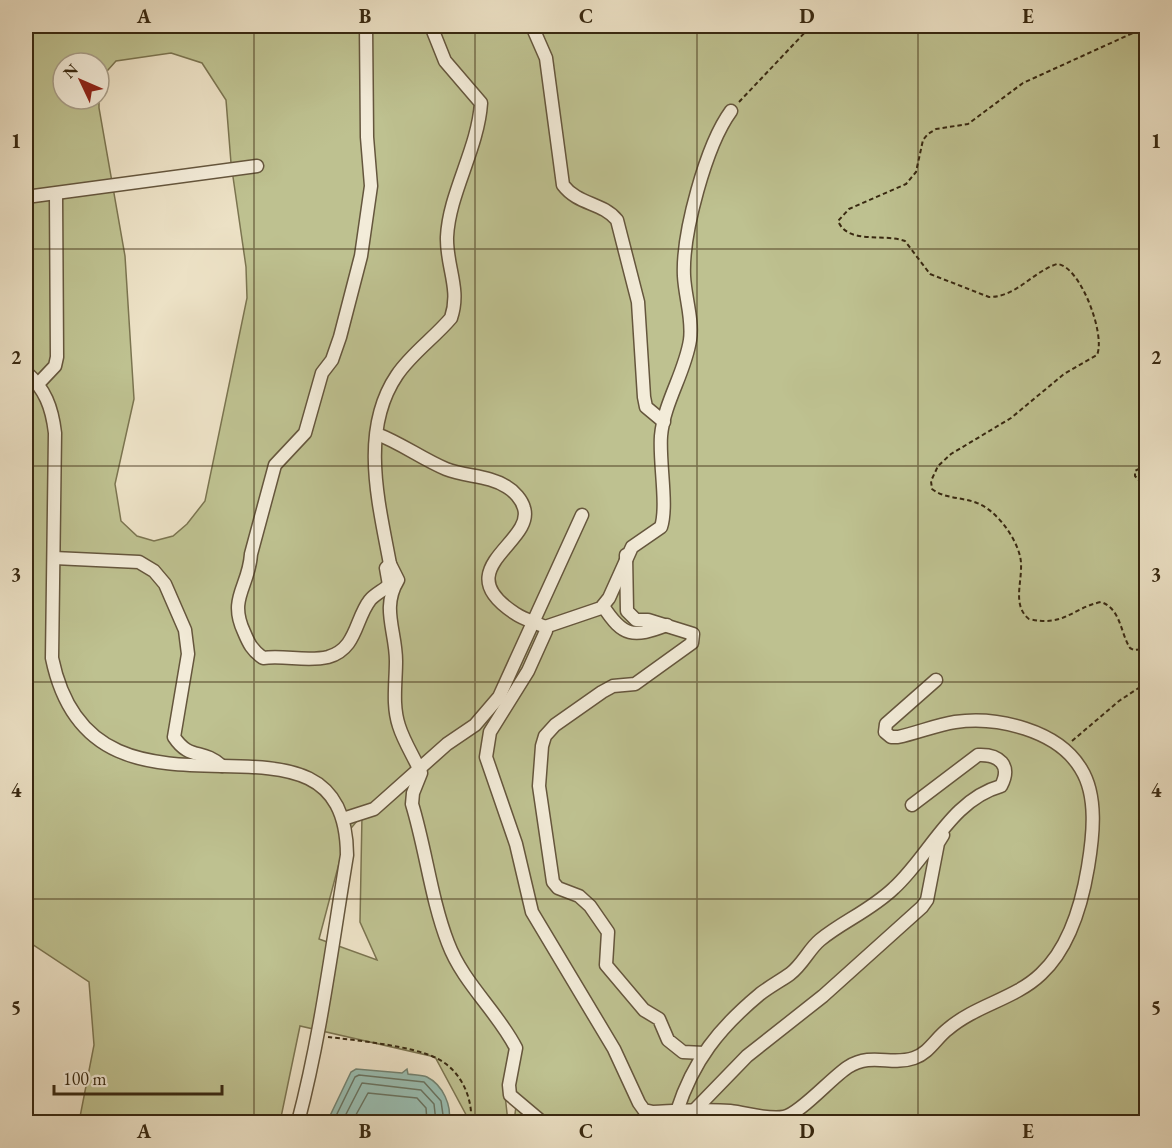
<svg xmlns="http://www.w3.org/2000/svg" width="1172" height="1148" viewBox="0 0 1172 1148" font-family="'EB Garamond',serif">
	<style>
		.green { fill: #bec190; stroke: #7b7450; stroke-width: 1.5; fill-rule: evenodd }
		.water { fill: #99beb2; stroke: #728271; stroke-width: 1.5 }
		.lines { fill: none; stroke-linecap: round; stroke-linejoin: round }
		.shore { stroke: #687361; stroke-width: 1.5 }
		.minor-casing { stroke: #65563d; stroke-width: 15 }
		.path { stroke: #382810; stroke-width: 2; stroke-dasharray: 4.5 3; stroke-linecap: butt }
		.minor { stroke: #f3ecd9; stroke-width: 12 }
		.grid { fill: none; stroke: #382810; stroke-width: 1.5; stroke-opacity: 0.55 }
		.neatline { fill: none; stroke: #382810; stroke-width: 2 }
		.grid-label { font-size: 20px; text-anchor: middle; font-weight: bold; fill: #382810 }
	</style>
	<rect width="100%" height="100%" fill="#ece1c5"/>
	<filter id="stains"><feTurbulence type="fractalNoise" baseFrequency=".00333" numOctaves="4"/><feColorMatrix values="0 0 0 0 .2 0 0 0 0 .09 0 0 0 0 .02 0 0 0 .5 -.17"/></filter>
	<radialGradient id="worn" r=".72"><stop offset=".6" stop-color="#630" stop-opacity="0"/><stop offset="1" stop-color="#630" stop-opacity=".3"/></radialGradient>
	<path class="green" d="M 26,26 L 1146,26 L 1146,1122 L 514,1122 L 516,1106 L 505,1095 L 508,1122 L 470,1122 L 435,1057 L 300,1026 L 280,1122 L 79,1122 L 94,1045 L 89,982 L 26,940 ZM 171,53 L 202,63 L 226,100 L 231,163 L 246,267 L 247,298 L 205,501 L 187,524 L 173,536 L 154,541 L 137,536 L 121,521 L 115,484 L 134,399 L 125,256 L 99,108 L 99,80 L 116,61 ZM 63,63 L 99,63 L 99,99 L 63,99 ZM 362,815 L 360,922 L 377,960 L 319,939 L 347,833 Z"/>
	<path class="water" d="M 356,1069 L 402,1073 L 407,1069 L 408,1074 C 414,1075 422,1075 427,1077 C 443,1085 452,1106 449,1122 L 327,1122 L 351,1072 Z"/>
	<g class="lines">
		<g class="shore">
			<polyline points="333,1122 355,1077 359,1075 424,1082 441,1101 444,1122"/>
			<polyline points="342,1122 362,1083 421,1090 434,1104 436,1122"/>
			<polyline points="352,1122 368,1093 417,1098 426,1108 427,1122"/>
		</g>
		<defs>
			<g id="minor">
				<path d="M 366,26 L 367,137 L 371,186 L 361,256 L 340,337 L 332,360 L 322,373 L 305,433 L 275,465 L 251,554 C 249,587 228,598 244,632 C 249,644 252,650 263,658 C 284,655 307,662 328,657 C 357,649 355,619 370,600 C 375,594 384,590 389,585"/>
				<path d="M 532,26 L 546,58 L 563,185 C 578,205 602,202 617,220 L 638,302 L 644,397 L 646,407 L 664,422"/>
				<polyline points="26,197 257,166"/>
				<path d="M 26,372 C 45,389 52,407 55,433 L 52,658 C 94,862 346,676 347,855 C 332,945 321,1035 298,1122"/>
				<polyline points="38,384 55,366 57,357 56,194"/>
				<path d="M 377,434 C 401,443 422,459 446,469 C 466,477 489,475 507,487 C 514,491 522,500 524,508 C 535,543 445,569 516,614 C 525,620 535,622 545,627 L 546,631 L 528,671 L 490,732 L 486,757 L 516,844 L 532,912 L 614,1049 L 639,1103 L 644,1110 L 653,1112 C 678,1111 705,1109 730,1111 C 747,1113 767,1120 784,1117 C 800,1114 831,1078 848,1067 C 872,1052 891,1066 914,1058 C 929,1053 936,1038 948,1029 C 976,1005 1015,999 1041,974 C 1069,948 1082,903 1088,867 C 1093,837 1098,796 1081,769 C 1058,730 997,716 955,722 C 936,725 917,733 898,737 L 891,737 L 885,732 L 886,724 L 936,680"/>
				<polyline points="626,555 627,611 636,620 648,620 693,634 692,643 635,684 613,686 602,692 555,725 545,736 542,746 539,786 553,882 558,888 579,896 590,906 608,932 606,965 644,1010 659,1019 668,1040 683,1052 704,1053"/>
				<path d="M 54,558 L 139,562 L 154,571 L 165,584 L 185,630 L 188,654 L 174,737 C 190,761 202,748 222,766"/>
				<path d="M 390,564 C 379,504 359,431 397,375 C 411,354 434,338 451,318 C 461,289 446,266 447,237 C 449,193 478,149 481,103 L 445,61 L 431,26"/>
				<path d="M 392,586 L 389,585 L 386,568 L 390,564 L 398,580 C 381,608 396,631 396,661 C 396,683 392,705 399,726 C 404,742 414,757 421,773 L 413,793 L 412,804 C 426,850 431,899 448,943 C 463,983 497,1011 516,1048 L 509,1085 L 510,1095 L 542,1122"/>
				<path d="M 603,606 C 623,637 633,638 667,625"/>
				<path d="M 545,627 L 601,608 L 609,598 L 632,547 L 661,527 C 668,506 659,462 661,436 C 664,402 685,373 690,340 C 693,319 685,297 684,276 C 682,234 706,145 731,111"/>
				<polyline points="343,819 374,809 447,744 475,725 499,697 582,515"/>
				<path d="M 677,1111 C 693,1061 719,1028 760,994 C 769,987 780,981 790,974 C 803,964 809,949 820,940 C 843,921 870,911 894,888 C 930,855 951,800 1001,786 C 1012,765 999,754 978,755 L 912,805"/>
				<polyline points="683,1122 747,1056 823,996 922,907 927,900 938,843 943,835"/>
			</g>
		</defs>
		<use href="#minor" class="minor-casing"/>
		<g class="path">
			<path d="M 1146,27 L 1023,83 L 968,124 L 936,129 L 928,134 L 923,140 L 916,172 L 906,184 L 849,209 L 838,221 C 848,245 884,233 905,241 L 930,274 L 989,297 C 1017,297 1032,272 1057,264 C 1080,265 1106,335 1097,355 L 1064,374 L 1011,418 L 951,454 L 938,466 L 931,481 L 932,489 C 945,499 962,497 977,503 C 996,510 1015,536 1020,556 C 1025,577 1010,604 1029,619 C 1065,627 1072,608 1101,602 C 1121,609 1120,632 1130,648 L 1134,650 L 1146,649"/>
			<polyline points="739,102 811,26"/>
			<polyline points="1146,465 1135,471 1135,476 1146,488"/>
			<polyline points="1072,741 1119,701 1146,683"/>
			<path d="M 328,1037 C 354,1040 413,1046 436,1058 C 460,1069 473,1097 471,1122"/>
		</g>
		<use href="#minor" class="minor"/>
	</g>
	<path class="grid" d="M 254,26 L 254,1122M 475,26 L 475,1122M 697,26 L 697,1122M 918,26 L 918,1122M 26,249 L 1146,249M 26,466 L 1146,466M 26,682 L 1146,682M 26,899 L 1146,899"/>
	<rect width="1172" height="1148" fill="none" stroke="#ece1c5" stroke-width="66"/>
	<g transform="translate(81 81) rotate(314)"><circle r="28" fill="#f3ecd9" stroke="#a89e89" stroke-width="1.5"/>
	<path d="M0-4.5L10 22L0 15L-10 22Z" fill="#8f2418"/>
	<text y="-9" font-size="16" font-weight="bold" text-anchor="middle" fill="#382810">N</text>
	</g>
	<path d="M54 1085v9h168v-9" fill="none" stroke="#382810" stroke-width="3"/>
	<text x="63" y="1085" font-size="18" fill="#382810" stroke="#f3ecd9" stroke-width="4.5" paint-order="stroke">100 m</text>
	<rect x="33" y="33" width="1106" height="1082" class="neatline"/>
	<g class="grid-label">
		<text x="144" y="23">A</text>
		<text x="365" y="23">B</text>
		<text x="586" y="23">C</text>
		<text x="807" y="23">D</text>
		<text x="1028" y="23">E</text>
		<text x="16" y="148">1</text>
		<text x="1156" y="148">1</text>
		<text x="16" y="364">2</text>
		<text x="1156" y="364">2</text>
		<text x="16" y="581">3</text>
		<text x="1156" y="581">3</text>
		<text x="16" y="797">4</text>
		<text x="1156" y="797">4</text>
		<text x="16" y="1014">5</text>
		<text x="1156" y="1014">5</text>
		<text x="144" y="1138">A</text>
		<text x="365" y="1138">B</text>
		<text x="586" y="1138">C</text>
		<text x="807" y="1138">D</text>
		<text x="1028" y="1138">E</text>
	</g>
	<rect width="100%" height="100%" filter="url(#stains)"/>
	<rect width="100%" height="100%" fill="url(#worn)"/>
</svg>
